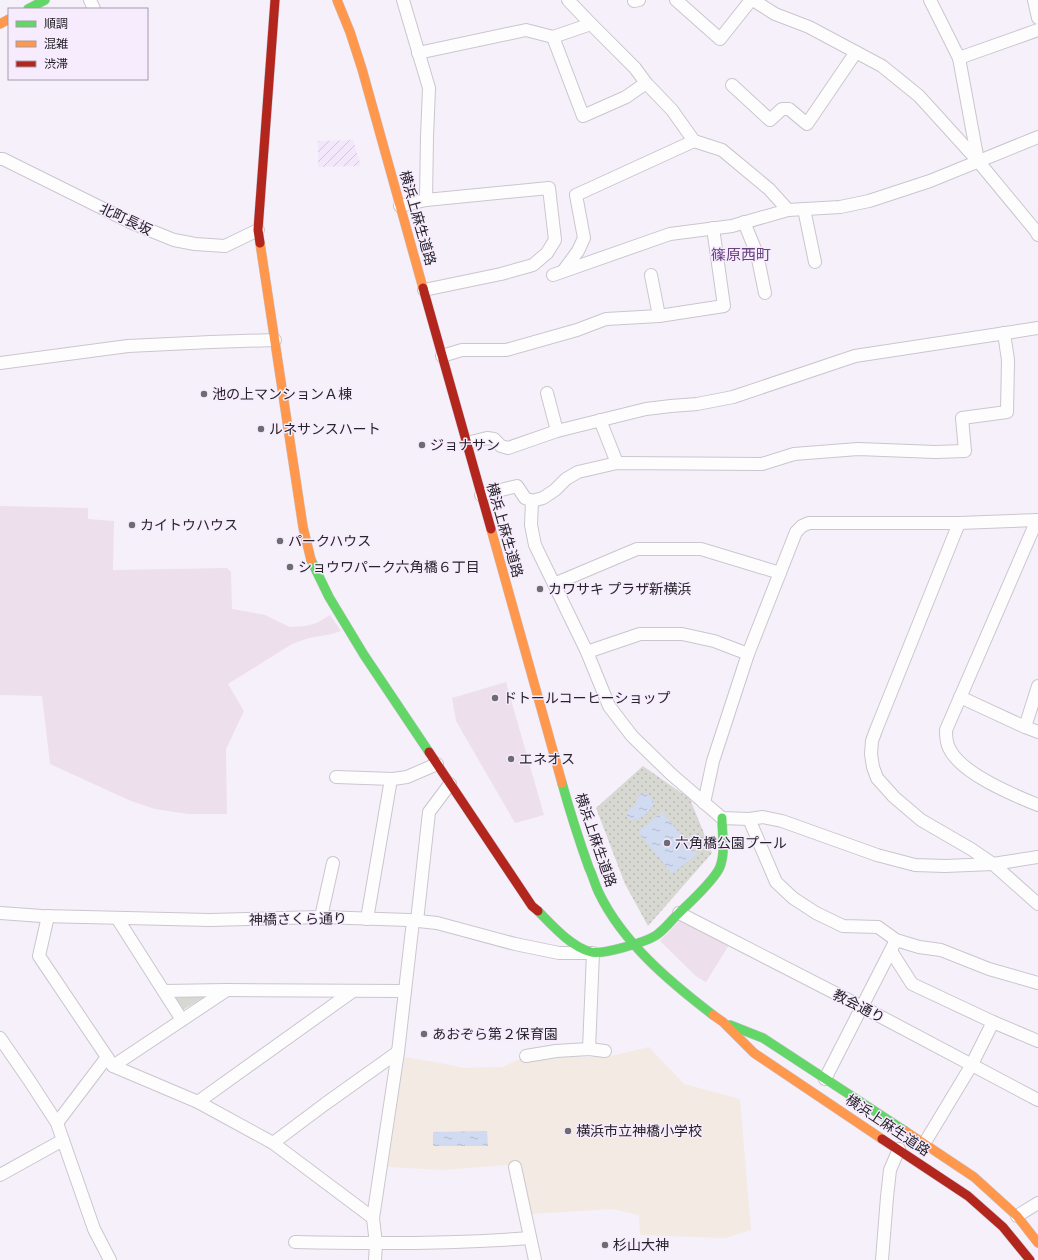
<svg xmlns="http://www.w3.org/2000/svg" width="1038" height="1260" viewBox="0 0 1038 1260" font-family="'Zilla Slab','Noto Sans JP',serif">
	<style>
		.commercial { fill: #eddfeb }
		.industrial { fill: url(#industrial-furrows) }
		.education { fill: #f3eae3 }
		.grass { fill: url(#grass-tufts) }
		.park { fill: url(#park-dots) }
		.water { fill: url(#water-ripples) }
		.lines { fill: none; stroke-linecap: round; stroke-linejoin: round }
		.street-casing { stroke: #cac6cd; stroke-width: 14 }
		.fast-casing { stroke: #cac6cd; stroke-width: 10 }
		.slow-casing { stroke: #cac6cd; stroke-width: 10 }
		.jam-casing { stroke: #cac6cd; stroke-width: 10 }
		.street { stroke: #fefdfe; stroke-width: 12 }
		.fast { stroke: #63d668; stroke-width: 9 }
		.slow { stroke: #ff974d; stroke-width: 9 }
		.jam { stroke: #b3261e; stroke-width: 9 }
		.poi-dot { fill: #6f6b73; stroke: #f7ecfe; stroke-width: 1.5 }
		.labels { text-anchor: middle; stroke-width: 3; stroke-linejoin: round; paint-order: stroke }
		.street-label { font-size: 14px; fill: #27232a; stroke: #f7ecfe }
		.poi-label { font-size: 14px; fill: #27232a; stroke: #f7ecfe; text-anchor: start }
		.neighbourhood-label { font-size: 15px; fill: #68447e; stroke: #f7ecfe }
	</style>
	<defs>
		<pattern id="industrial-furrows" width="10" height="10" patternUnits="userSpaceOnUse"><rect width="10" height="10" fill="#f3e8fb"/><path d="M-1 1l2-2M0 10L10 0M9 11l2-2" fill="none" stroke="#d0c7d7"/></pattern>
		<pattern id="grass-tufts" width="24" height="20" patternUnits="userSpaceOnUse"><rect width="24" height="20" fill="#d7d8d2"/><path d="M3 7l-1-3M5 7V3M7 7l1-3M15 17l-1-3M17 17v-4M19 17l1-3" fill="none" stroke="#b9b9b4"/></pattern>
		<pattern id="park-dots" width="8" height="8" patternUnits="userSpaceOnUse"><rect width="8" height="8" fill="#d7d8d2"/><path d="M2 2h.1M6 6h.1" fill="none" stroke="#b9b9b4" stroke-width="1.8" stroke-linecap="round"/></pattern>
		<pattern id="water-ripples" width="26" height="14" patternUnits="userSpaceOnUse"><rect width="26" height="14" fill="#d0daf1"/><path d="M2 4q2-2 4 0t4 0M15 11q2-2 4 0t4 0" fill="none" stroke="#b3bbcf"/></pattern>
	</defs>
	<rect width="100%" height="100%" fill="#f6f0fa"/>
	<g class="commercial">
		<polygon points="0,506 88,508 88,519 114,521 113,570 227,568 231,572 232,609 265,615 290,627 305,626 317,623 330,615 341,631 332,634 309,638 292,644 228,684 244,711 226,749 227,814 188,814 155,809 131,801 50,764 42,696 0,695"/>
		<polygon points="506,682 544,815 515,823 456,721 452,698"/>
		<polygon points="682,918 729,945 706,982 697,977 660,941"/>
	</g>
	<polygon class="industrial" points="353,140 361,166 318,167 318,141"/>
	<polygon class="education" points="649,1047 684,1084 740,1099 751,1230 725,1238 640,1235 639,1215 612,1209 531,1214 521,1164 442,1170 388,1167 404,1057 440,1063 464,1068 502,1067 520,1059 547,1057 606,1057"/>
	<polygon class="grass" points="206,996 181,1011 172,998"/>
	<polygon class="park" points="643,766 690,799 712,853 648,926 625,884 596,808"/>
	<g class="water">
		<path d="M 641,794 C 649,793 652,797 654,804 C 648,814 639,822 627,819 L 627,812 L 631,808 L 634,807 L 637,801 L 637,798 Z"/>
		<polygon points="662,812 697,854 672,874 638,832"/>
		<polygon points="487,1131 488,1146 433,1146 433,1132"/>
	</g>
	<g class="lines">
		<defs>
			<g id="street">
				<polyline points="90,0 94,9"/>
				<polyline points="403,0 429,88 427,137 426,200"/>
				<polyline points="568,0 591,24 635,68 646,83 672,110 694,141 722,150 769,189 788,210"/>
				<polyline points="676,0 720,39 751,0"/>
				<polyline points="753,0 775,14 809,27 882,66 919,96 978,161 1035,230 1038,235"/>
				<polyline points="930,0 959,58 978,161"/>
				<polyline points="1034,0 1038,18"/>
				<polyline points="634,1 639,0"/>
				<polyline points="591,24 553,37 583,116 626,97 646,83"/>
				<polyline points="418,53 526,30 553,37"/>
				<polyline points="959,58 1038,30"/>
				<polyline points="732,85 770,120 782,109 789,109 807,124 856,52"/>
				<polyline points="0,159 3,159 132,223 174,240 195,244 225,246 258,230"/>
				<polyline points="400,206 426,200 549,188 555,240 547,253 533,265 501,274 424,290"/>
				<polyline points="804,209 815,262"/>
				<polyline points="744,222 757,254 765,293"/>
				<polyline points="564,270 578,251 584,238 576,195 694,141"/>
				<polyline points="553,275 670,234 732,226 788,210 840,207 869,201 930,181 1038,137"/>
				<polyline points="651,275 659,316"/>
				<polyline points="442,356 462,350 506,350 577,330 606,319 659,316 724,306 713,228"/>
				<polyline points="0,363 128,346 211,342 275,340"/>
				<polyline points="547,393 557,431"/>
				<polyline points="600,420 617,463"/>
				<polyline points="467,443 487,438 494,439 501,446 508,448 557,431 646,409 671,406 697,404 733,397 855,356 1038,328"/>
				<polyline points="481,495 517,486 525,498 532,501 531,525 535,545 587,652 609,706 632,736 671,774 722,818 749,819 763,817 782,821 877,855 915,865 945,866 993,864 1038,857"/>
				<polyline points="532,501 543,498 555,490 566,479 578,472 617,463 762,464 794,454 858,449 935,452 965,451 962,418 1007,412 1008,360 1004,333"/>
				<path d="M 1037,520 L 946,730 C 946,736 946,742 949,748 C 960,773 1013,795 1038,805"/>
				<polyline points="959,523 876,730 872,741 871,754 873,767 877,778 894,797 921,820 971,849 993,864 1038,904"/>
				<polyline points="554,584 637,549 701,549 780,573"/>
				<polyline points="587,652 640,634 682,634 714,641 748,654"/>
				<polyline points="1038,686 1025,727 1038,732"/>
				<polyline points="960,697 1025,727"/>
				<polyline points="336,777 393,779 407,777 437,764"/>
				<polyline points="704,803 713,761 748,654 796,532 802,526 809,523 959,523 1038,520"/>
				<polyline points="749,819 776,882 793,898 816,913 843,926 878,927 896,940 919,947 941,950 989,969 1038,983"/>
				<polyline points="0,913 42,916 210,920 321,917 409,920 437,923 515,944 559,953 593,953 589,1049"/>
				<polyline points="679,913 870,1011 1038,1100"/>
				<polyline points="48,916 39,956 113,1066 198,1102 273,1143 373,1218"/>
				<polyline points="321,917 333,863"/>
				<polyline points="117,918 182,1020"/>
				<polyline points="367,919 391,779"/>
				<polyline points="417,921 429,812 450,784"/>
				<polyline points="891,951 912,984 993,1022 1038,1041"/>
				<polyline points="164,991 227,990 405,991"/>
				<polyline points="0,1038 29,1080 57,1123 94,1229 110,1260"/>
				<polyline points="526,1056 556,1051 589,1049 605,1051"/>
				<polyline points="113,1066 227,990"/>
				<polyline points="825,1079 894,944"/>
				<polyline points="198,1102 353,991"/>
				<polyline points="57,1123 107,1057"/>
				<polyline points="273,1143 325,1104 398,1052"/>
				<polyline points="924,1144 971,1066 993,1022"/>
				<polyline points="515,1167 535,1260"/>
				<polyline points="0,1175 63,1140"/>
				<polyline points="1017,1216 1038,1203"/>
				<path d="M 295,1242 C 374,1244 452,1244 530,1238"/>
				<polyline points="375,1260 376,1244 373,1218 398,1052 413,921"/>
				<polyline points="882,1260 887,1197 890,1170 899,1149"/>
			</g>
			<g id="fast">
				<polyline points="28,9 45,0"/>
				<polyline points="311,560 329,597 364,655 429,752"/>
				<path d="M 562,783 C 570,812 579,840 589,868 C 593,876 595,885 599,893 C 623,943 670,982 713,1015"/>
				<path d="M 538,911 C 552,925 571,947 591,952 C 603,955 645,942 655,936 C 663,931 669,923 675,917 C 687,905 711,884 719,869 C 726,855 722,834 722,818"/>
				<polyline points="730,1025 763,1038 905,1131"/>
			</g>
			<g id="slow">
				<polyline points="337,0 350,32 362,69 423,288"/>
				<polyline points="0,24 9,19"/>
				<polyline points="260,243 303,527 311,560"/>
				<polyline points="491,529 562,783"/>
				<polyline points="713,1015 723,1022 754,1053 882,1139"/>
				<polyline points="905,1131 974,1177 1017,1216 1038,1243"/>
			</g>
			<g id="jam">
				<polyline points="260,243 258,230 275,0"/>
				<polyline points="423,288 491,529"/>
				<polyline points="429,752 532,906 538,911"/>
				<polyline points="882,1139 968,1196 1003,1227 1030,1260"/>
			</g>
		</defs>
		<use href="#street" class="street-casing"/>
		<use href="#fast" class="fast-casing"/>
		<use href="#slow" class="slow-casing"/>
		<use href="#jam" class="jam-casing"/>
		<use href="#street" class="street"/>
		<use href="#fast" class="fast"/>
		<use href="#slow" class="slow"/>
		<use href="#jam" class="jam"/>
	</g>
	<g class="poi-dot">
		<circle cx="204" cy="394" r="4"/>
		<circle cx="261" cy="429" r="4"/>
		<circle cx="422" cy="445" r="4"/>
		<circle cx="132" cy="525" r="4"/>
		<circle cx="280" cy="541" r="4"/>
		<circle cx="290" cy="567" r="4"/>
		<circle cx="540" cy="589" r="4"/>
		<circle cx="495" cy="698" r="4"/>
		<circle cx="511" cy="759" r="4"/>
		<circle cx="667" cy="843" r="4"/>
		<circle cx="424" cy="1034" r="4"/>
		<circle cx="568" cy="1131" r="4"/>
		<circle cx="605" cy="1245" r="4"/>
	</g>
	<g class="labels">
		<g class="street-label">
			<text transform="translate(418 218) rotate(74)" y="5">横浜上麻生道路</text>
			<text transform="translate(126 219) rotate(25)" y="5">北町長坂</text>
			<text transform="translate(505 530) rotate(74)" y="5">横浜上麻生道路</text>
			<text transform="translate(596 840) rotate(71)" y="5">横浜上麻生道路</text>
			<text transform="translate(298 919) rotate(-1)" y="5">神橋さくら通り</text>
			<text transform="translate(859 1006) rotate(27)" y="5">教会通り</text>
			<text transform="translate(888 1125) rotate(34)" y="5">横浜上麻生道路</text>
		</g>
		<g class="poi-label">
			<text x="212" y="399">池の上マンションＡ棟</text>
			<text x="269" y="434">ルネサンスハート</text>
			<text x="430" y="450">ジョナサン</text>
			<text x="140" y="530">カイトウハウス</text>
			<text x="288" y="546">パークハウス</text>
			<text x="298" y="572">ショウワパーク六角橋６丁目</text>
			<text x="548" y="594">カワサキ プラザ新横浜</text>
			<text x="503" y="703">ドトールコーヒーショップ</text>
			<text x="519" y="764">エネオス</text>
			<text x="675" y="848">六角橋公園プール</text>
			<text x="432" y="1039">あおぞら第２保育園</text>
			<text x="576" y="1136">横浜市立神橋小学校</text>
			<text x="613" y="1250">杉山大神</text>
		</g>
		<g class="neighbourhood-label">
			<text x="741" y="260">篠原西町</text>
		</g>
	</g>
	<rect x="8" y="8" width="140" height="72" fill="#f7ecfe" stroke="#a49ca9"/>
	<rect x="16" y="21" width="20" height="6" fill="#63d668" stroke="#a49ca9"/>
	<text x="44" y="28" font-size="12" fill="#27232a">順調</text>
	<rect x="16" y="41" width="20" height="6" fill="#ff974d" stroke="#a49ca9"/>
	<text x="44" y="48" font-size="12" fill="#27232a">混雑</text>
	<rect x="16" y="61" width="20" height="6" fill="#b3261e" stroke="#a49ca9"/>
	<text x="44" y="68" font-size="12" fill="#27232a">渋滞</text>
</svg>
